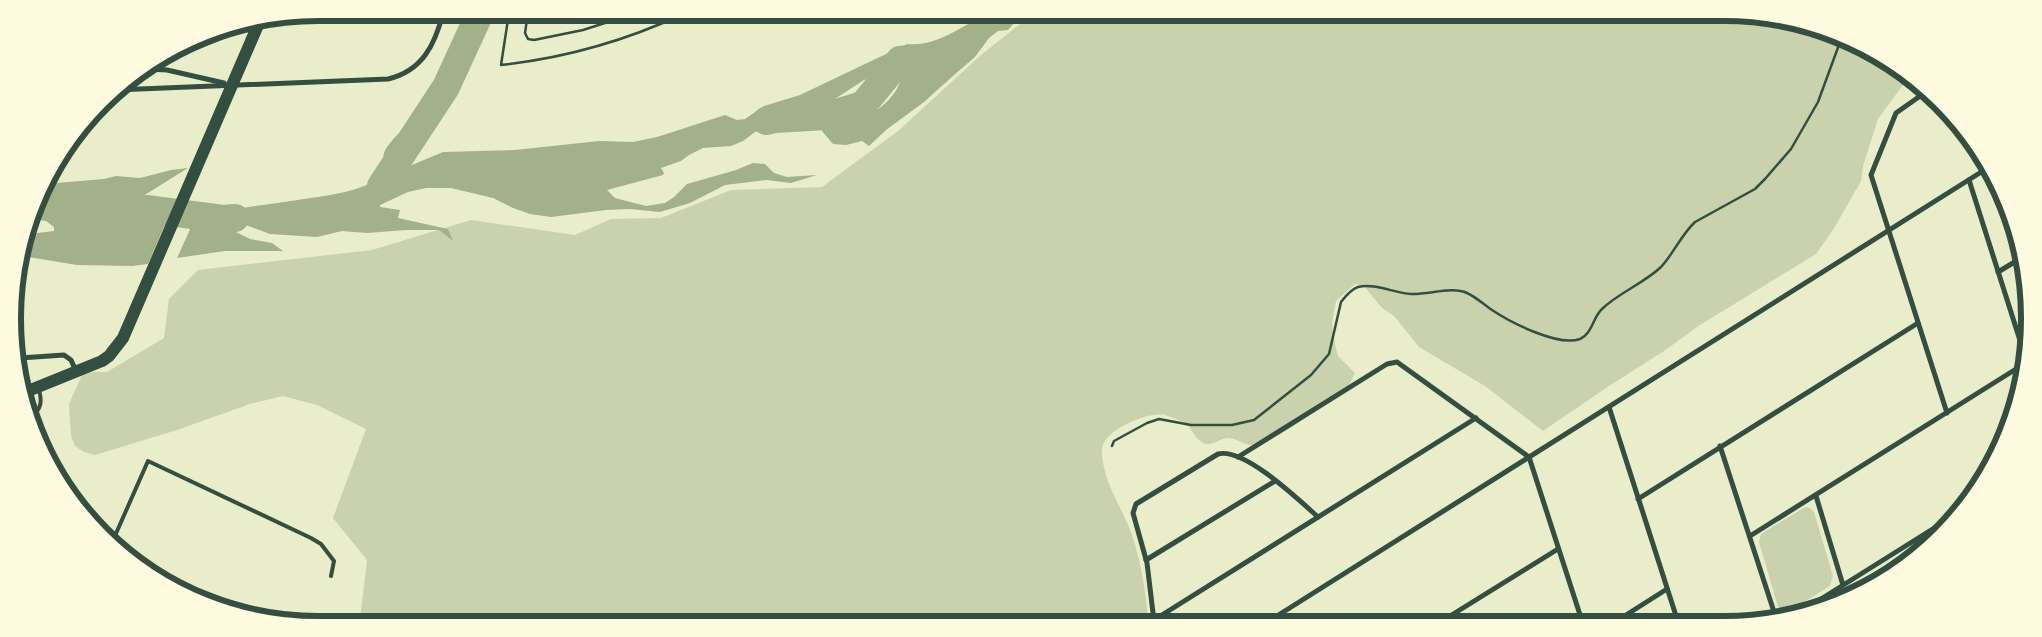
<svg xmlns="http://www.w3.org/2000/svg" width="2042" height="637" viewBox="0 0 2042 637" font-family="Jost,sans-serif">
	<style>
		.green { fill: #cad2ad }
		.water { fill: #a3b18a }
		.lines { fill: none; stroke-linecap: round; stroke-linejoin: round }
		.river { stroke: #a3b18a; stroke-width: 28 }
		.path { stroke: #344e41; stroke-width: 2.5 }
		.service { stroke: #344e41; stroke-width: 4 }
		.minor { stroke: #344e41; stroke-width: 5 }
		.trunk { stroke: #344e41; stroke-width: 12 }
		.rim { fill: none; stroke: #344e41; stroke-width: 6 }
	</style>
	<rect width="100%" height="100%" fill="#e9edc9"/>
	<g class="green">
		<path d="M 1024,15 L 1783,18 L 1894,64 L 1908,78 L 1878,119 L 1863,166 L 1861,181 L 1833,230 L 1816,254 L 1700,325 L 1664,351 L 1609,386 L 1543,431 L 1485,386 L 1419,347 L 1394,316 L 1382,308 L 1364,286 L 1355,284 L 1336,301 L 1332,323 L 1335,345 L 1338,356 L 1355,373 L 1349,385 C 1332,399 1274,444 1253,445 C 1245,446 1237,438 1228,438 C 1221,438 1214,445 1206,444 C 1195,441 1193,429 1185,423 C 1180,420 1173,418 1168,416 C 1152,409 1103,430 1102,449 C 1101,479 1122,507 1132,535 C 1141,562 1146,592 1148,620 L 360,619 L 367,560 L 333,518 L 366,429 L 317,405 L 283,396 L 250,404 L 177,430 L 95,455 L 84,452 L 75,446 L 71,436 L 69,404 L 82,375 L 93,372 L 107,372 L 164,338 L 169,299 L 198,270 L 372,250 L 471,220 L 575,235 L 611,219 L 661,218 L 731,190 L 822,187 L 898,131 L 981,55 L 1020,24 Z"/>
		<polygon points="1805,507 1810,508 1814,512 1833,576 1830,586 1788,612 1782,612 1778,607 1759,542 1761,534"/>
	</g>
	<g class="water">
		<path d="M 467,13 L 484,13 L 465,31 L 459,65 L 450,94 L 443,106 L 415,128 L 396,149 L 392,166 L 393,173 L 443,152 L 515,150 L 599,141 L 633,142 L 657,137 L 725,115 L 737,120 L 745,119 L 764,106 L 800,95 L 907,44 C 931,47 954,32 975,20 L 978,15 L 1021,15 L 1008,30 L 998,31 L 989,38 L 975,57 L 954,75 L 924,102 L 886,130 L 869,146 L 862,141 L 846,145 L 833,144 L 822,131 L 826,124 C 854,128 890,109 900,82 L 886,73 L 864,80 L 818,110 L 790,123 L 755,132 L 743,141 L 731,146 L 703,148 L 689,155 L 681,161 L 661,168 L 664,173 L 663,175 L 607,190 L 615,198 L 646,206 L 665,203 L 674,197 L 687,184 L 736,170 L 753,163 L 765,164 L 774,173 L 787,177 L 817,175 L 791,183 L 767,180 L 725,185 L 690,203 L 660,212 L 630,209 L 606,210 L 551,217 L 530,214 L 513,208 L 493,198 L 451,188 L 426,188 L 408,192 L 380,205 L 380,207 L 400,210 L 398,218 L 448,229 L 453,241 L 439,230 L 406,230 L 367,233 L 342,231 L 317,237 L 270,234 L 243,224 L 228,228 L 250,239 L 272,243 L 283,251 L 225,251 L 177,258 L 198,212 C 234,210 269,204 304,199 C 324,196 357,192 374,181 C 387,172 379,158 387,147 C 402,126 426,115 439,92 C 446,81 448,69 451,56 C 455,42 461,27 467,13 Z"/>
		<polygon points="188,168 143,196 139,201 147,205 172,208 148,264 132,266 77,265 22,256 29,234 54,231 54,227 46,221 33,219 44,184 104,179 116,176 140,178 171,170"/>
	</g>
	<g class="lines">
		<g class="river">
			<polyline points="766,121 775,119 827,116 863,105 900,60 920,58"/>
			<polyline points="381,186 446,87 480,13"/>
			<polyline points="146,209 223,219 235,218"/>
		</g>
		<g class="path">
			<path d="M 509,13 L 501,65 C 565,58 625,41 683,14"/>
			<polyline points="528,13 525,33 528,39 534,40 583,30 633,14"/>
			<path d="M 1112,446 L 1114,441 L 1147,423 L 1159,419 L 1191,425 L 1232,425 L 1254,420 L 1311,375 L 1329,354 L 1341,302 C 1345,297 1351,289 1358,287 C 1375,283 1394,293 1411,294 C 1428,295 1452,286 1467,293 C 1476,297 1483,304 1492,310 C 1510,322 1558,347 1580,339 C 1592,334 1593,317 1602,309 C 1618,293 1643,284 1661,267 C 1674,253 1681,235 1695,222 L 1755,189 L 1765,179 L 1791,149 L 1818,102 L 1840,42"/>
		</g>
		<g class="service">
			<path d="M 31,416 C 42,409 42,401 39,390"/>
			<polyline points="114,538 148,461 311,538 321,544 334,561 331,576"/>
		</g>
		<g class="minor">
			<polyline points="148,69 167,70 224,83"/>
			<path d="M 115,90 L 388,79 C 422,71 435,45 443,13"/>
			<polyline points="1923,94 1896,113 1871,175 1947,413"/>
			<polyline points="1969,180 2024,353"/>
			<polyline points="1998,272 2023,257"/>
			<polyline points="20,358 64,355 71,360 76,371"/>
			<polyline points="1609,407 1678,622"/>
			<polyline points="1720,446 1776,618"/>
			<polyline points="1238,457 1387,364 1397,362 1529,457 1582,621"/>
			<polyline points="1816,496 1843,585"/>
			<polyline points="1638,499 1918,323"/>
			<polyline points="1750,536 2024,364"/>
			<polyline points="1146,560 1275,481"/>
			<polyline points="1805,609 1955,515"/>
			<polyline points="1154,620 1476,418"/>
			<path d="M 1154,621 L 1147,563 L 1133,513 L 1136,504 L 1218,454 C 1244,447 1299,500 1318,517"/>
			<polyline points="1269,621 1986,169"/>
			<polyline points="1442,621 1558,549"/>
			<polyline points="1615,622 1667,589"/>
		</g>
		<polyline class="trunk" points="23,393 102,361 109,356 123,338 258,25"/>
	</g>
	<path d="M0 0H2042V637H0ZM318 21H1724A297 297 0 0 1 2021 318V319A297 297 0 0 1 1724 616H318A297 297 0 0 1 21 319V318A297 297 0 0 1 318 21Z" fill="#fefae0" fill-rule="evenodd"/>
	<path class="rim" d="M318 21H1724A297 297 0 0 1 2021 318V319A297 297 0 0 1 1724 616H318A297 297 0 0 1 21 319V318A297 297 0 0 1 318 21Z"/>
</svg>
